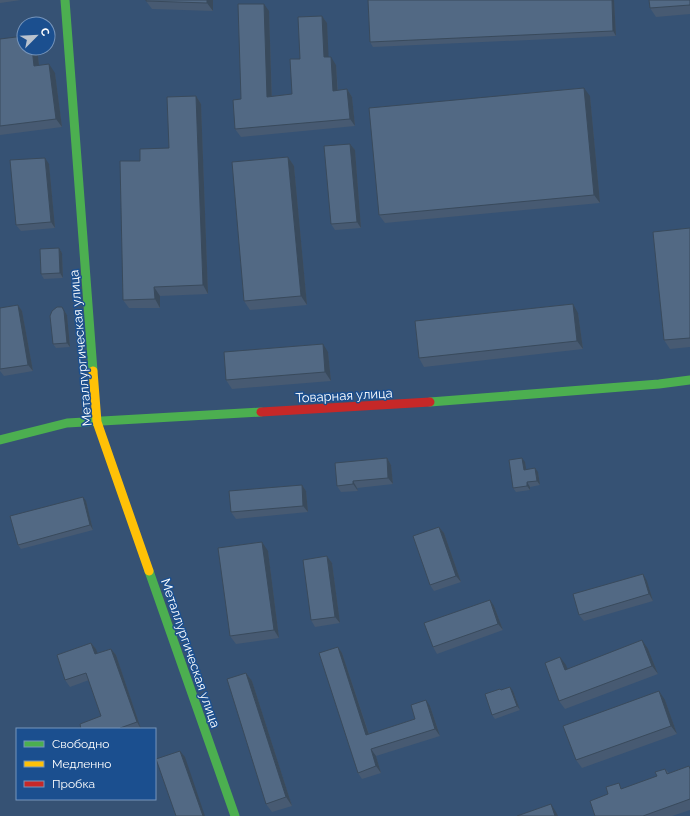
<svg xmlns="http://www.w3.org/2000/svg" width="690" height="816" viewBox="0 0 690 816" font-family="Raleway,sans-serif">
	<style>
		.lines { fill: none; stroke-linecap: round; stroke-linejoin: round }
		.fast { stroke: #4caf50; stroke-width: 9 }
		.slow { stroke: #ffc107; stroke-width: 9 }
		.jam { stroke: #c62828; stroke-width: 9 }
		.wall { fill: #475a72 }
		.shaded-wall { fill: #394a5c }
		.building { fill: #526984; stroke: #394a5c }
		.labels { text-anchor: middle; stroke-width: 3; stroke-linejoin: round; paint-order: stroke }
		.street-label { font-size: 13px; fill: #fff; stroke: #1b4f8f }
	</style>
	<rect width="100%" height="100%" fill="#365274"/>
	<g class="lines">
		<g class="fast">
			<polyline points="65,0 93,371"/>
			<polyline points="430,402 659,384 690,380"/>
			<polyline points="0,440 67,423 261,412"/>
			<polyline points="149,571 235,816"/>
		</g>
		<polyline class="slow" points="93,371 97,422 149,571"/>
		<polyline class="jam" points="261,412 430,402"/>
	</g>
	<g class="wall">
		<polygon points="0,0 21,0 0,3"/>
		<polygon points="213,0 213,11 152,9 146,1"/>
		<polygon points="368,0 614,0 616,36 373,47 370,42"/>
		<polygon points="690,0 690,14 656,17 650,8"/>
		<polygon points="269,11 272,96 292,94 300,59 322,16 327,23 328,57 336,65 338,90 347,89 352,97 355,126 241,137 235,129 241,99"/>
		<polygon points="0,39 24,48 37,48 39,66 55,73 62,127 0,135"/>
		<polygon points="196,96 201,104 208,294 160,296 160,308 129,308 123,300 140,161 169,148"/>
		<polygon points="590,96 600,203 385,223 379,215"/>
		<polygon points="350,144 355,150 361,228 335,230 331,224"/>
		<polygon points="288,157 294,166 307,305 250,310 244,301"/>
		<polygon points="49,164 55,228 21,231 16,225"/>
		<polygon points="690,228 690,347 670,349 664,340"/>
		<polygon points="59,248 62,253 63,278 44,279 41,274"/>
		<polygon points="18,305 22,311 33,371 4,376 0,371 0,308"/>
		<polygon points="65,312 67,315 70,347 56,348 53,344"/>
		<polygon points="578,313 583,349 424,367 419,358"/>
		<polygon points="328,352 331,381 232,389 226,380"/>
		<polygon points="387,458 391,465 393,484 357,488 358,491 341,492 337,486"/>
		<polygon points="525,462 526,469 538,472 540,485 530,487 530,490 516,492 513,488"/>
		<polygon points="302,485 306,491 308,512 236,519 231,512"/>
		<polygon points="86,501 93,530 21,549 18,545"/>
		<polygon points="439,527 444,533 461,582 434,591 430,585"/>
		<polygon points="268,551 279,638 236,644 230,636"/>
		<polygon points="327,556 332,563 340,623 315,627 311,620"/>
		<polygon points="647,581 653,601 584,621 579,615"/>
		<polygon points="494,606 503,630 437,654 433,647"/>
		<polygon points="91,643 96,649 97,653 111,649 116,655 141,729 81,729 101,716 89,680 70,687 65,680"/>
		<polygon points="338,647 342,653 369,734 415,719 430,706 440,736 376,756 381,773 362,779 358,773"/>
		<polygon points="648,649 658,674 565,709 559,701 566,665 567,669"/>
		<polygon points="246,673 252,681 292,806 272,812 266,804"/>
		<polygon points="510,687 513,691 520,710 495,719 492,715 501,690"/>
		<polygon points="665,700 677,734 582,768 576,760"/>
		<polygon points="689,766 690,767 690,810 672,816 595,816 623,789 657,776 665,769 669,773"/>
	</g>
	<g class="shaded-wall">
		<polygon points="207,0 213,0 213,11 207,3"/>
		<polygon points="612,0 614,0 616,36 613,31"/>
		<polygon points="264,4 269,11 272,104 267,97"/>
		<polygon points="322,16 327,23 329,65 324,57"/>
		<polygon points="32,48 37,48 40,74 34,66"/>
		<polygon points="331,57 336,65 338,98 333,91"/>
		<polygon points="49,64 55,73 62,127 56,119"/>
		<polygon points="584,88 590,96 600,203 594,195"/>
		<polygon points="347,89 352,97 355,126 350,119"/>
		<polygon points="196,96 201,104 208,294 203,285"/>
		<polygon points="350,144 355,150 361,228 357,222"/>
		<polygon points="288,157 294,166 307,305 301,296"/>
		<polygon points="45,158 49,164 55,228 51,222"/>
		<polygon points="59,248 62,253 63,278 60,273"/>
		<polygon points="154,287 160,296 160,308 155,299"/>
		<polygon points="573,304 578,313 583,349 577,341"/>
		<polygon points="18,305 22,311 33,371 28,365"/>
		<polygon points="62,307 67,315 70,347 67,343"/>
		<polygon points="323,344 328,352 331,381 325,372"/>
		<polygon points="387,458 391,465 393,484 388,478"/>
		<polygon points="522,458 525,462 527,474 524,470"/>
		<polygon points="535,468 538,472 540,485 537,481"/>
		<polygon points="353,481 357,488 358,491 353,484"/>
		<polygon points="527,482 530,487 530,490 527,486"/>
		<polygon points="302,485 306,491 308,512 303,506"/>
		<polygon points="83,497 86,501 93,530 90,525"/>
		<polygon points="439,527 444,533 461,582 456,576"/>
		<polygon points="262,542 268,551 279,638 274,630"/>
		<polygon points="327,556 332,563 340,623 335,617"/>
		<polygon points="643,574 647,581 653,601 649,594"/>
		<polygon points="490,600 494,606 503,630 498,624"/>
		<polygon points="642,640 648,649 658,674 652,666"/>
		<polygon points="91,643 96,649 100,660 95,654"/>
		<polygon points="338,647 342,653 371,741 366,735"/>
		<polygon points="111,649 116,655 141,729 137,722"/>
		<polygon points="560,657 566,665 571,678 565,670"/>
		<polygon points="246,673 252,681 292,806 286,797"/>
		<polygon points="510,687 513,691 520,710 517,706"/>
		<polygon points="659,691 665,700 677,734 671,726"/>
		<polygon points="426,700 430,706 440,736 435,729"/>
		<polygon points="371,749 376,756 381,773 376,766"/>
		<polygon points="180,751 185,757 205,816 203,816"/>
		<polygon points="551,804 556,812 558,816 555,816"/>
	</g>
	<g class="building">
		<polygon points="146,0 207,0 207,3 146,1"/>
		<polygon points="368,0 612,0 613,31 370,42"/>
		<polygon points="649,0 690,0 690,5 650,8"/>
		<polygon points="238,4 264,4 267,97 292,94 290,59 300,59 298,17 322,16 324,57 331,57 333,91 347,89 350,119 235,129 233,100 241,99"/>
		<polygon points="24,36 24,48 32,48 34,66 49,64 56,119 0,126 0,39"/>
		<polygon points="584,88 594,195 379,215 369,108"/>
		<polygon points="196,96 203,285 154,287 155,299 123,300 120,161 140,161 140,149 169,148 167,97"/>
		<polygon points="350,144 357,222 331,224 324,146"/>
		<polygon points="288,157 301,296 244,301 232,162"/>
		<polygon points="45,158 51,222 16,225 10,160"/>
		<polygon points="690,228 690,338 664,340 653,232"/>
		<polygon points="59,248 60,273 41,274 40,249"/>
		<polygon points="573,304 577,341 419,358 415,321"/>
		<polygon points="18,305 28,365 0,369 0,308"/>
		<polygon points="57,307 62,307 64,311 67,343 53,344 50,316 52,311"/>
		<polygon points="323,344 325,372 226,380 224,352"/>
		<polygon points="387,458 388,478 353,481 353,484 337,486 335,463"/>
		<polygon points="522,458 524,470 535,468 537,481 527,482 527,486 513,488 509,460"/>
		<polygon points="302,485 303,506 231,512 229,491"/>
		<polygon points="83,497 90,525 18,545 10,516"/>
		<polygon points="439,527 456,576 430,585 413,536"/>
		<polygon points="262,542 274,630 230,636 218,548"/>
		<polygon points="327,556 335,617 311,620 303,560"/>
		<polygon points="643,574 649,594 579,615 573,594"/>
		<polygon points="490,600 498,624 433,647 424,623"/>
		<polygon points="642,640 652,666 559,701 545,663 560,657 565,670"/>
		<polygon points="91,643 95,654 111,649 137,722 120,728 121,729 81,729 80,724 101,716 86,673 65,680 57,655"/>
		<polygon points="338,647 366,735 415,719 411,705 426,700 435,729 371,749 376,766 358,773 319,653"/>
		<polygon points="246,673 286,797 266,804 227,679"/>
		<polygon points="510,687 517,706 492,715 485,694 500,689 501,690"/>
		<polygon points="659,691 671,726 576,760 563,726"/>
		<polygon points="180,751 203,816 176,816 156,759"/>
		<polygon points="689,766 690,769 690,799 643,816 595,816 590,801 608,794 606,787 619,783 621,789 657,776 655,772 665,769 667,774"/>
		<polygon points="551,804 555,816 517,816"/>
	</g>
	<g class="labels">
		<g class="street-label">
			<text transform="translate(80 348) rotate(-95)" y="5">Металлургическая улица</text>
			<text transform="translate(344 395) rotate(-3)" y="5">Товарная улица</text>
			<text transform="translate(191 653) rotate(71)" y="5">Металлургическая улица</text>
		</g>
	</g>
	<rect x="16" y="728" width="140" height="72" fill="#1b4f8f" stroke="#7695bc"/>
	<rect x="24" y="741" width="20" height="6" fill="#4caf50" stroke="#7695bc"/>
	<text x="52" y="748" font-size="12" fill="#ffffff">Свободно</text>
	<rect x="24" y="761" width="20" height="6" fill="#ffc107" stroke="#7695bc"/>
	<text x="52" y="768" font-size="12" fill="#ffffff">Медленно</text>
	<rect x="24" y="781" width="20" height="6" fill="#c62828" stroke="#7695bc"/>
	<text x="52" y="788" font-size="12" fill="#ffffff">Пробка</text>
	<g transform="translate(36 36) rotate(66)"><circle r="19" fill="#1b4f8f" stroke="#7695bc"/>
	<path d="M0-3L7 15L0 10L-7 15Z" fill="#b9c2ce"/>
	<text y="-6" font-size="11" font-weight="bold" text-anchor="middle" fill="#ffffff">С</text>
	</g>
</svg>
